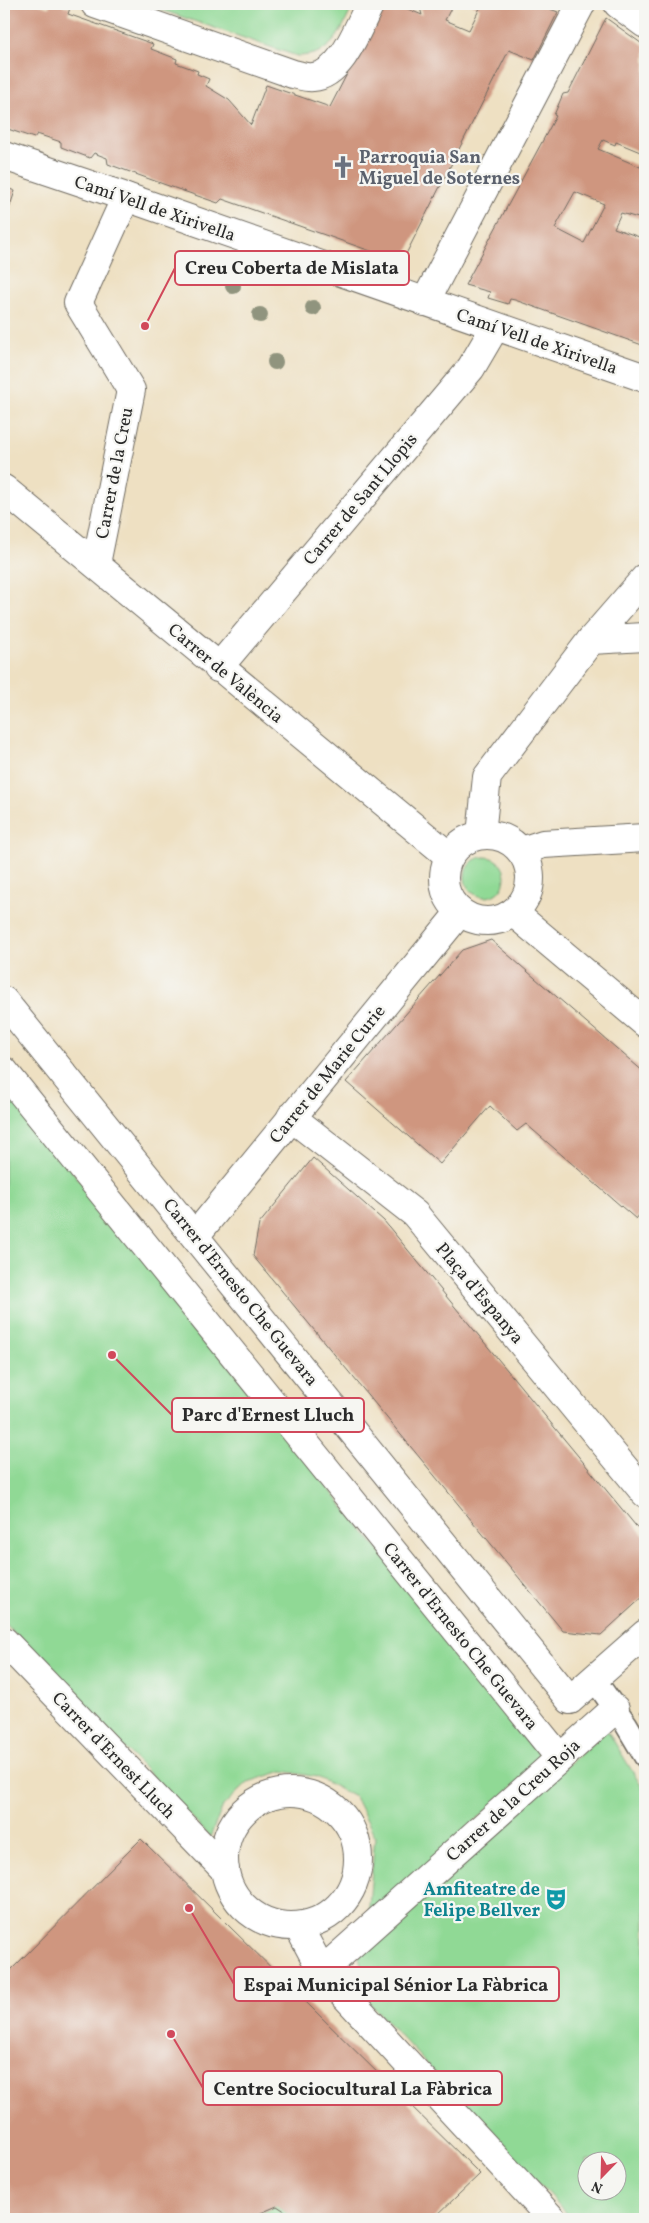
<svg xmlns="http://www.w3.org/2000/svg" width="649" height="2223" viewBox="0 0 649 2223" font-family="Vollkorn,serif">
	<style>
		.green { fill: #90d995; stroke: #5e8260; fill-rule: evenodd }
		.building { fill: #cf967f; fill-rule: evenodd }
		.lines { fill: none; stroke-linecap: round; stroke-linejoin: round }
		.service-casing { stroke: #6f6a60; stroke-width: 25 }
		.pedestrian-casing { stroke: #6f6a60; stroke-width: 30 }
		.minor-casing { stroke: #6f6a60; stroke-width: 30 }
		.tertiary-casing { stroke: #6f6a60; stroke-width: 30 }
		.service { stroke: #fff; stroke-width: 22 }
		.pedestrian { stroke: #fff; stroke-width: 28 }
		.minor { stroke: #fff; stroke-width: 28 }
		.tertiary { stroke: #fff; stroke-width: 28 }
		.tree { fill: #90947e }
		.labels { text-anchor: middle; stroke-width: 4.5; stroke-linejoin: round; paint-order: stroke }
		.worship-label { font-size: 18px; font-weight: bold; fill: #5b616d; stroke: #f6f6f2; text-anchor: start }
		.street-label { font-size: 18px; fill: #2b2b2b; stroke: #f6f6f2 }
		.culture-label { font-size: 18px; font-weight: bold; fill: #0d838f; stroke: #f6f6f2; text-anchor: end }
		.leader { fill: none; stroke: #d1495b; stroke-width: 2 }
		.callout-dot { fill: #d1495b; stroke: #f6f6f2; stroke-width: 2 }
		.callout { fill: #f6f6f2; stroke: #d1495b; stroke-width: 2 }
		.callout-label { font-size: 19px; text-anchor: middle; font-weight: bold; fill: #2b2b2b }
	</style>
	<rect width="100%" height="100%" fill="#f6f6f2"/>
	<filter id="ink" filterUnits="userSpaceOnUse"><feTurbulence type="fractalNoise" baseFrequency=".02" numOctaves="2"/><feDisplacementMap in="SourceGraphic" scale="10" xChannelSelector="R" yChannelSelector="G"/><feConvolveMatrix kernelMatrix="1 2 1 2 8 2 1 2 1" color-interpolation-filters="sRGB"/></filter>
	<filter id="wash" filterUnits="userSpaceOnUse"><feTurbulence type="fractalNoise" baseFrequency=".0096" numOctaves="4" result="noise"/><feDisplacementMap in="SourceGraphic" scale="20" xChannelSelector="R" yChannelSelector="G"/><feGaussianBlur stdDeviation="1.12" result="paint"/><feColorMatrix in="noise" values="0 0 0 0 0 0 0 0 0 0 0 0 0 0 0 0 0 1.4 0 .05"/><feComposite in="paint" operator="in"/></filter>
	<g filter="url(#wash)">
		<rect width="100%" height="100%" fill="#eee0c2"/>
		<g class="green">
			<path d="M 144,4 L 354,4 C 340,32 333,56 297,56 Z"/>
			<circle cx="485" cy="877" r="20"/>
			<polygon points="4,1087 546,1757 368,1917 375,1836 355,1797 317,1777 283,1771 248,1782 223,1806 210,1837 4,1622"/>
			<path d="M 607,1730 L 645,1792 L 645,2219 L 572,2219 L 346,1978 L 361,1964 L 359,1957 L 362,1949 ZM 586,2160 L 616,2160 L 616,2190 L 586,2190 Z"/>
			<polygon points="277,2206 297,2219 248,2219"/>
		</g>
		<g id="blocks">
			<g class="building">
				<polygon points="4,4 38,4 49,8 50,4 57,4 70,8 68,14 153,44 151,49 177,59 176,63 198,71 197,74 209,79 206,86 229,100 251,125 266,85 330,107 383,4 396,4 422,15 419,4 453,4 445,20 469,30 480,8 471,4 537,4 558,12 534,60 509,50 402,262 225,200 222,199 218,203 166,185 108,164 107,158 94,153 90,158 61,147 61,142 37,134 34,138 5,128"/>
				<path d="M 606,18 L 645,46 L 645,154 L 616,142 L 615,145 L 603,140 L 598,149 L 645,169 L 645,220 L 621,213 L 614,228 L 645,239 L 645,346 L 515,300 L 510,299 L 508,304 L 488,298 L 490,292 L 465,285 L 556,116 L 554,115 L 563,94 L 568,93 ZM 575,192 L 604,204 L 584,243 L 555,228 Z"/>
				<polygon points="4,187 15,191 8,212 4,217"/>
				<polygon points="491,940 645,1073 645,1208 636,1219 526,1124 517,1131 490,1106 440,1164 346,1082 462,950"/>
				<polygon points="313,1158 384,1221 645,1537 645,1595 601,1635 563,1631 253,1256 259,1224"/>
				<polygon points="645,1706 645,1721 640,1712"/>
				<polygon points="141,1839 480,2174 433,2219 297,2219 277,2206 247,2219 4,2219 4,1977"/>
			</g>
		</g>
	</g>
	<g filter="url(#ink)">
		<use href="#blocks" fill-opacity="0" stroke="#6f6a60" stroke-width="1"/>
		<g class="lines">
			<defs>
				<polyline id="service" points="594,1679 626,1724 645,1756"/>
				<g id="pedestrian">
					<path d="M 95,4 L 293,74 C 299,75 307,78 313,77 C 342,75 358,27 370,4"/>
					<polyline points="4,156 126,197"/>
					<polyline points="4,1071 560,1758"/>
					<polyline points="291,1117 415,1214 645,1493"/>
					<polyline points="322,1971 615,1709"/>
				</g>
				<g id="minor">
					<polyline points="618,4 645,24"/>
					<polyline points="425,302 581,4"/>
					<polyline points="96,564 131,390 78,303 126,197 645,378"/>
					<polyline points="591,640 645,637"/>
					<polyline points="218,668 471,368 495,327"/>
					<polyline points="481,835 487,777 591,640 645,578"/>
					<polyline points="4,1001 570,1700 645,1634"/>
					<polyline points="195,1236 460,912"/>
					<polyline points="4,1641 225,1870"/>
					<circle cx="291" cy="1859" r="67"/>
					<polyline points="298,1926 322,1971 552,2219"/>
				</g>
				<g id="tertiary">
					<polyline points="4,489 449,856"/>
					<circle cx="487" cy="878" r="43"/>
					<polyline points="522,851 543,844 645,838"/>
					<polyline points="514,913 645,1023"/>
				</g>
			</defs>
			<use href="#service" class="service-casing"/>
			<use href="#pedestrian" class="pedestrian-casing"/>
			<use href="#minor" class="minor-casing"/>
			<use href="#tertiary" class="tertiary-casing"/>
			<use href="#service" class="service"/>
			<use href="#pedestrian" class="pedestrian"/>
			<use href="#minor" class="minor"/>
			<use href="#tertiary" class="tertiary"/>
		</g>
		<g class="tree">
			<circle cx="233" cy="286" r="8"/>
			<circle cx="313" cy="308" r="8"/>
			<circle cx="260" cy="315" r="8"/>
			<circle cx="275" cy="362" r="8"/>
		</g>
	</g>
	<defs>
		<symbol id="church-bare" viewBox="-9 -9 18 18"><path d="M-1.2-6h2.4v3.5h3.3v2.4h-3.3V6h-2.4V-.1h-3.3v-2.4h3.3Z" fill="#6b7280" stroke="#f6f6f2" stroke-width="2.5" paint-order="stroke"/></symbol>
		<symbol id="theatre-bare" viewBox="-9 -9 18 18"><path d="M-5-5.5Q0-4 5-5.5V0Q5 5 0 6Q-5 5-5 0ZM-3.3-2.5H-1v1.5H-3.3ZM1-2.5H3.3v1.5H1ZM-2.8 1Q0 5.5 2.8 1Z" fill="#0f9aa8" stroke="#f6f6f2" stroke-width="2.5" paint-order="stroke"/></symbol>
	</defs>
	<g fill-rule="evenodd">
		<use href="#church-bare" x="327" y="151" width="32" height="32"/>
		<use href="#theatre-bare" x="540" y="1883" width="32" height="32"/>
	</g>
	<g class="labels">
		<g class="worship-label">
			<text x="359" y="163">Parroquia San<tspan x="359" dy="21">Miguel de Soternes</tspan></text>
		</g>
		<g class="street-label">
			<text transform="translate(155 208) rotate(19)" y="6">Camí Vell de Xirivella</text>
			<text transform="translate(537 341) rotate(19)" y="6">Camí Vell de Xirivella</text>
			<text transform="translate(114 473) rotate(-79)" y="6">Carrer de la Creu</text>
			<text transform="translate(360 499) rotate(-50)" y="6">Carrer de Sant Llopis</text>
			<text transform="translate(226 673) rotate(40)" y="6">Carrer de València</text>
			<text transform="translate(327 1074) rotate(-51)" y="6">Carrer de Marie Curie</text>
			<text transform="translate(241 1292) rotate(51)" y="6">Carrer d'Ernesto Che Guevara</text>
			<text transform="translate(480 1293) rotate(50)" y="6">Plaça d'Espanya</text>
			<text transform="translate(461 1636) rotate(51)" y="6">Carrer d'Ernesto Che Guevara</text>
			<text transform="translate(114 1755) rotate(46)" y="6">Carrer d'Ernest Lluch</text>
			<text transform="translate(513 1800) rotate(-42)" y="6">Carrer de la Creu Roja</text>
		</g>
		<g class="culture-label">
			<text x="540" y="1895">Amfiteatre de<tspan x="540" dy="21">Felipe Bellver</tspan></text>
		</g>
	</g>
	<path class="leader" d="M145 326L175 268M112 1355L172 1415M189 1908L234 1984M171 2034L203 2088"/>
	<g class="callout-dot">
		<circle cx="145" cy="326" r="5"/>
		<circle cx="112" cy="1355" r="5"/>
		<circle cx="189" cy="1908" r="5"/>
		<circle cx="171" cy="2034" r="5"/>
	</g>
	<g class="callout">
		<rect x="175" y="251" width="234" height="34" rx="5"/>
		<rect x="172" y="1398" width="192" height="34" rx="5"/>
		<rect x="234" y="1967" width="325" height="34" rx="5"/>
		<rect x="203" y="2071" width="299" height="34" rx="5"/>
	</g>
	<g class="callout-label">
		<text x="292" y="274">Creu Coberta de Mislata</text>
		<text x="268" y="1421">Parc d'Ernest Lluch</text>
		<text x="396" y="1991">Espai Municipal Sénior La Fàbrica</text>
		<text x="353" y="2095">Centre Sociocultural La Fàbrica</text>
	</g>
	<rect width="649" height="2223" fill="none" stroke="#f6f6f2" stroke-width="20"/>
	<g transform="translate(602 2176) rotate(203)"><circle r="24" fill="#f6f6f2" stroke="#a5a5a2"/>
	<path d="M0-4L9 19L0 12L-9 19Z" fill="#d1495b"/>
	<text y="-8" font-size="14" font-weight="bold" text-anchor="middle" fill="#2b2b2b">N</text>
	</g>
</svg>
